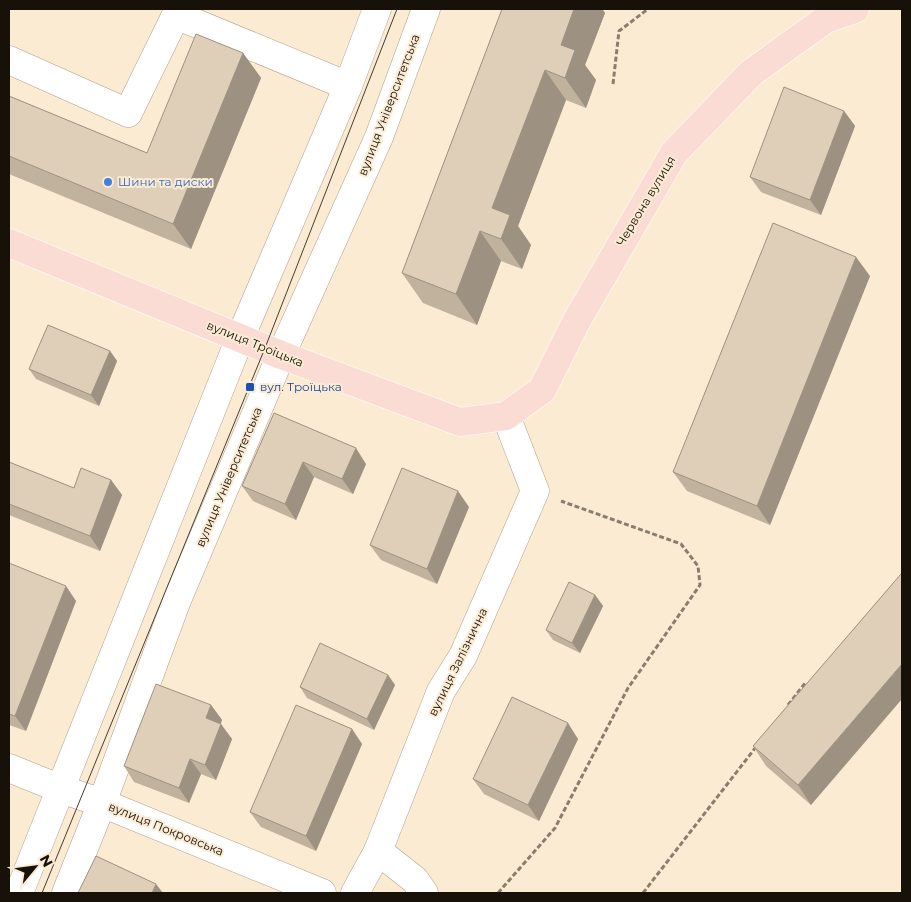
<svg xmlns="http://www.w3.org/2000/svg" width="911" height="902" viewBox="0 0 911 902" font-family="Montserrat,sans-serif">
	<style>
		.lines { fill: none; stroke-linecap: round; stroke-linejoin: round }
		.minor-casing { stroke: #b1a18b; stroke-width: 29 }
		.major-casing { stroke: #fff; stroke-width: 29 }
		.path { stroke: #897e6e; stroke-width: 3; stroke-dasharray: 5 2.5; stroke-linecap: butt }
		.minor { stroke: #fff; stroke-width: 28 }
		.major { stroke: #fbdcd4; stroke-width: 28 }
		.tram { stroke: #463e32; stroke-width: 1 }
		.wall { fill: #c1b29e }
		.shaded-wall { fill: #9d9181 }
		.building { fill: #e0cfb8; stroke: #9d9181 }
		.shop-dot { fill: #3f7fe0; stroke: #fbebd3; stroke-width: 2 }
		.transit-dot { fill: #1a4fb4; stroke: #fbebd3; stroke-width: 2 }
		.labels { text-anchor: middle; stroke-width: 4; stroke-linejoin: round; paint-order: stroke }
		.street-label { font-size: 12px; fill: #171109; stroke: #fbebd3 }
		.shop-label { font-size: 12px; fill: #366cbe; stroke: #fbebd3; text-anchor: start }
		.transit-label { font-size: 12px; fill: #164399; stroke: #fbebd3; text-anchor: start }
	</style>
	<rect width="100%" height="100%" fill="#fbebd3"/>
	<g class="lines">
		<defs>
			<g id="minor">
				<polyline points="9,60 128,113 176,15 348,86"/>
				<polyline points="9,768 61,789 102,803 322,893"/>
				<polyline points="19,893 240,338 348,86 377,9"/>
				<polyline points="66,893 102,803 177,600 281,355 379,137 426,9"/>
				<polyline points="355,893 378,851"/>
				<polyline points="424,893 415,880 378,851 441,691 463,656 535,491 506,416"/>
			</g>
			<polyline id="major" points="9,243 281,355 460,422 506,416 542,390 576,322 674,153 751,73 826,19 855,9"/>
		</defs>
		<use href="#minor" class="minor-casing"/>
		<use href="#major" class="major-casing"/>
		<g class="path">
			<polyline points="613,84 619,31 648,9"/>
			<polyline points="788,705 806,682"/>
			<polyline points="498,893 555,828 628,688 700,585 698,566 681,544 561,501"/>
			<polyline points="643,893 756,747"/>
		</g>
		<use href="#minor" class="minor"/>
		<use href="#major" class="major"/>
		<polyline class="tram" points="42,893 265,348 397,9"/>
	</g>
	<g class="wall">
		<polygon points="502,9 602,9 605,13 585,65 596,80 586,108 566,100 518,226 531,245 522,269 501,261 477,325 423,303 402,273"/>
		<polygon points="243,53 261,78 191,249 9,174 9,96 147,153"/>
		<polygon points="844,111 855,126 821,215 761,192 750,177"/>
		<polygon points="870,276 770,525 687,491 673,472"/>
		<polygon points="110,351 117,361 99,406 36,379 29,369"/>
		<polygon points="274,413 366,464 353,494 314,477 296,520 253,501 242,486"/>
		<polygon points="9,462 74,488 111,480 122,495 100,551 9,515"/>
		<polygon points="469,507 437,584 381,560 370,545"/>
		<polygon points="9,563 76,601 26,731 9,725"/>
		<polygon points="901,574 811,805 766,766 753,746"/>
		<polygon points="595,595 603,606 580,653 553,640 546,630"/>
		<polygon points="388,675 395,685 374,730 307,698 300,687"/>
		<polygon points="211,705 222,720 220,724 232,739 216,780 201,774 189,803 134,782 124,766"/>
		<polygon points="352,729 362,744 316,851 261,827 250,812"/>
		<polygon points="578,739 539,821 484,794 473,779"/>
	</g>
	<g class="shaded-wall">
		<polygon points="574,9 602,9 605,13 585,65 596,80 586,108 565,78 561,45"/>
		<polygon points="243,53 261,78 191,249 173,224"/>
		<polygon points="545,70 566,100 518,226 531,245 522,269 501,239 492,208"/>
		<polygon points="844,111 855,126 821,215 810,200"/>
		<polygon points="480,231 501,261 477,325 456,294"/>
		<polygon points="856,257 870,276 770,525 757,506"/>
		<polygon points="110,351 117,361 99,406 91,395"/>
		<polygon points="356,448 366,464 353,494 342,479"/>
		<polygon points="303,462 314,477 296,520 285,504"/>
		<polygon points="111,480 122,495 100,551 90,536"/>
		<polygon points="458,491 469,507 437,584 427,569"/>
		<polygon points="66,586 76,601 26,731 15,716"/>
		<polygon points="595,595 603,606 580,653 572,643"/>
		<polygon points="902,664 902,699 811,805 798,785"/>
		<polygon points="388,675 395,685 374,730 367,719"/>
		<polygon points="211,705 222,720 217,733 206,718"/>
		<polygon points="568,723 578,739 539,821 528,805"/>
		<polygon points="221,724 232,739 216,780 205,765"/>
		<polygon points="352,729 362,744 316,851 306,836"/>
		<polygon points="190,759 201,774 189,803 179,788"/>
		<polygon points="156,884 163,893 152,893"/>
	</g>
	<g class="building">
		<polygon points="502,9 574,9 561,45 575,50 565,78 545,70 492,208 510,215 501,239 480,231 456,294 402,273"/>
		<polygon points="196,34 243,53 173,224 9,156 9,96 147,153"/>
		<polygon points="784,87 844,111 810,200 750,177"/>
		<polygon points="773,223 856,257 757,506 673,472"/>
		<polygon points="48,325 110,351 91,395 29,369"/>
		<polygon points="274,413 356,448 342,479 303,462 285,504 242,486"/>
		<polygon points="9,462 74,488 81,468 111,480 90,536 9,504"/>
		<polygon points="402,468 458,491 427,569 370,545"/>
		<polygon points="9,563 66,586 15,716 9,714"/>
		<polygon points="901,574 902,576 902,664 798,785 753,746"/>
		<polygon points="569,582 595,595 572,643 546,630"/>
		<polygon points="320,643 388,675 367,719 300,687"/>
		<polygon points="156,684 211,705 206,718 221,724 205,765 190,759 179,788 124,766"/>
		<polygon points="512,697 568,723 528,805 473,779"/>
		<polygon points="296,705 352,729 306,836 250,812"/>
		<polygon points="96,856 156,884 152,893 78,893"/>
	</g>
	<circle class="shop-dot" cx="108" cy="182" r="5"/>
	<rect class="transit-dot" x="245" y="382" width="10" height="10" rx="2.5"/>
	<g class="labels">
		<g class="street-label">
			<text transform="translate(389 105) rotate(-69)" y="4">вулиця Університетська</text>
			<text transform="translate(646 201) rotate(-59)" y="4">Червона вулиця</text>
			<text transform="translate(255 344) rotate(22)" y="4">вулиця Троїцька</text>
			<text transform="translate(229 477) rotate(-67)" y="4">вулиця Університетська</text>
			<text transform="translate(458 662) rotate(-64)" y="4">вулиця Залізнична</text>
			<text transform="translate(166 829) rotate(22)" y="4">вулиця Покровська</text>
		</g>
		<g class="shop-label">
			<text x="118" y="186">Шини та диски</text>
		</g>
		<g class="transit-label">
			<text x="260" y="391">вул. Троїцька</text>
		</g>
	</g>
	<rect width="911" height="902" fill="none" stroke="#171109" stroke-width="20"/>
	<g transform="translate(35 867) rotate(61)" stroke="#fbebd3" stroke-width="4" paint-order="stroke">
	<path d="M0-4L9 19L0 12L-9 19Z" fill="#171109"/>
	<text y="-8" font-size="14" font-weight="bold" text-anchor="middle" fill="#171109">N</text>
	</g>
</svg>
